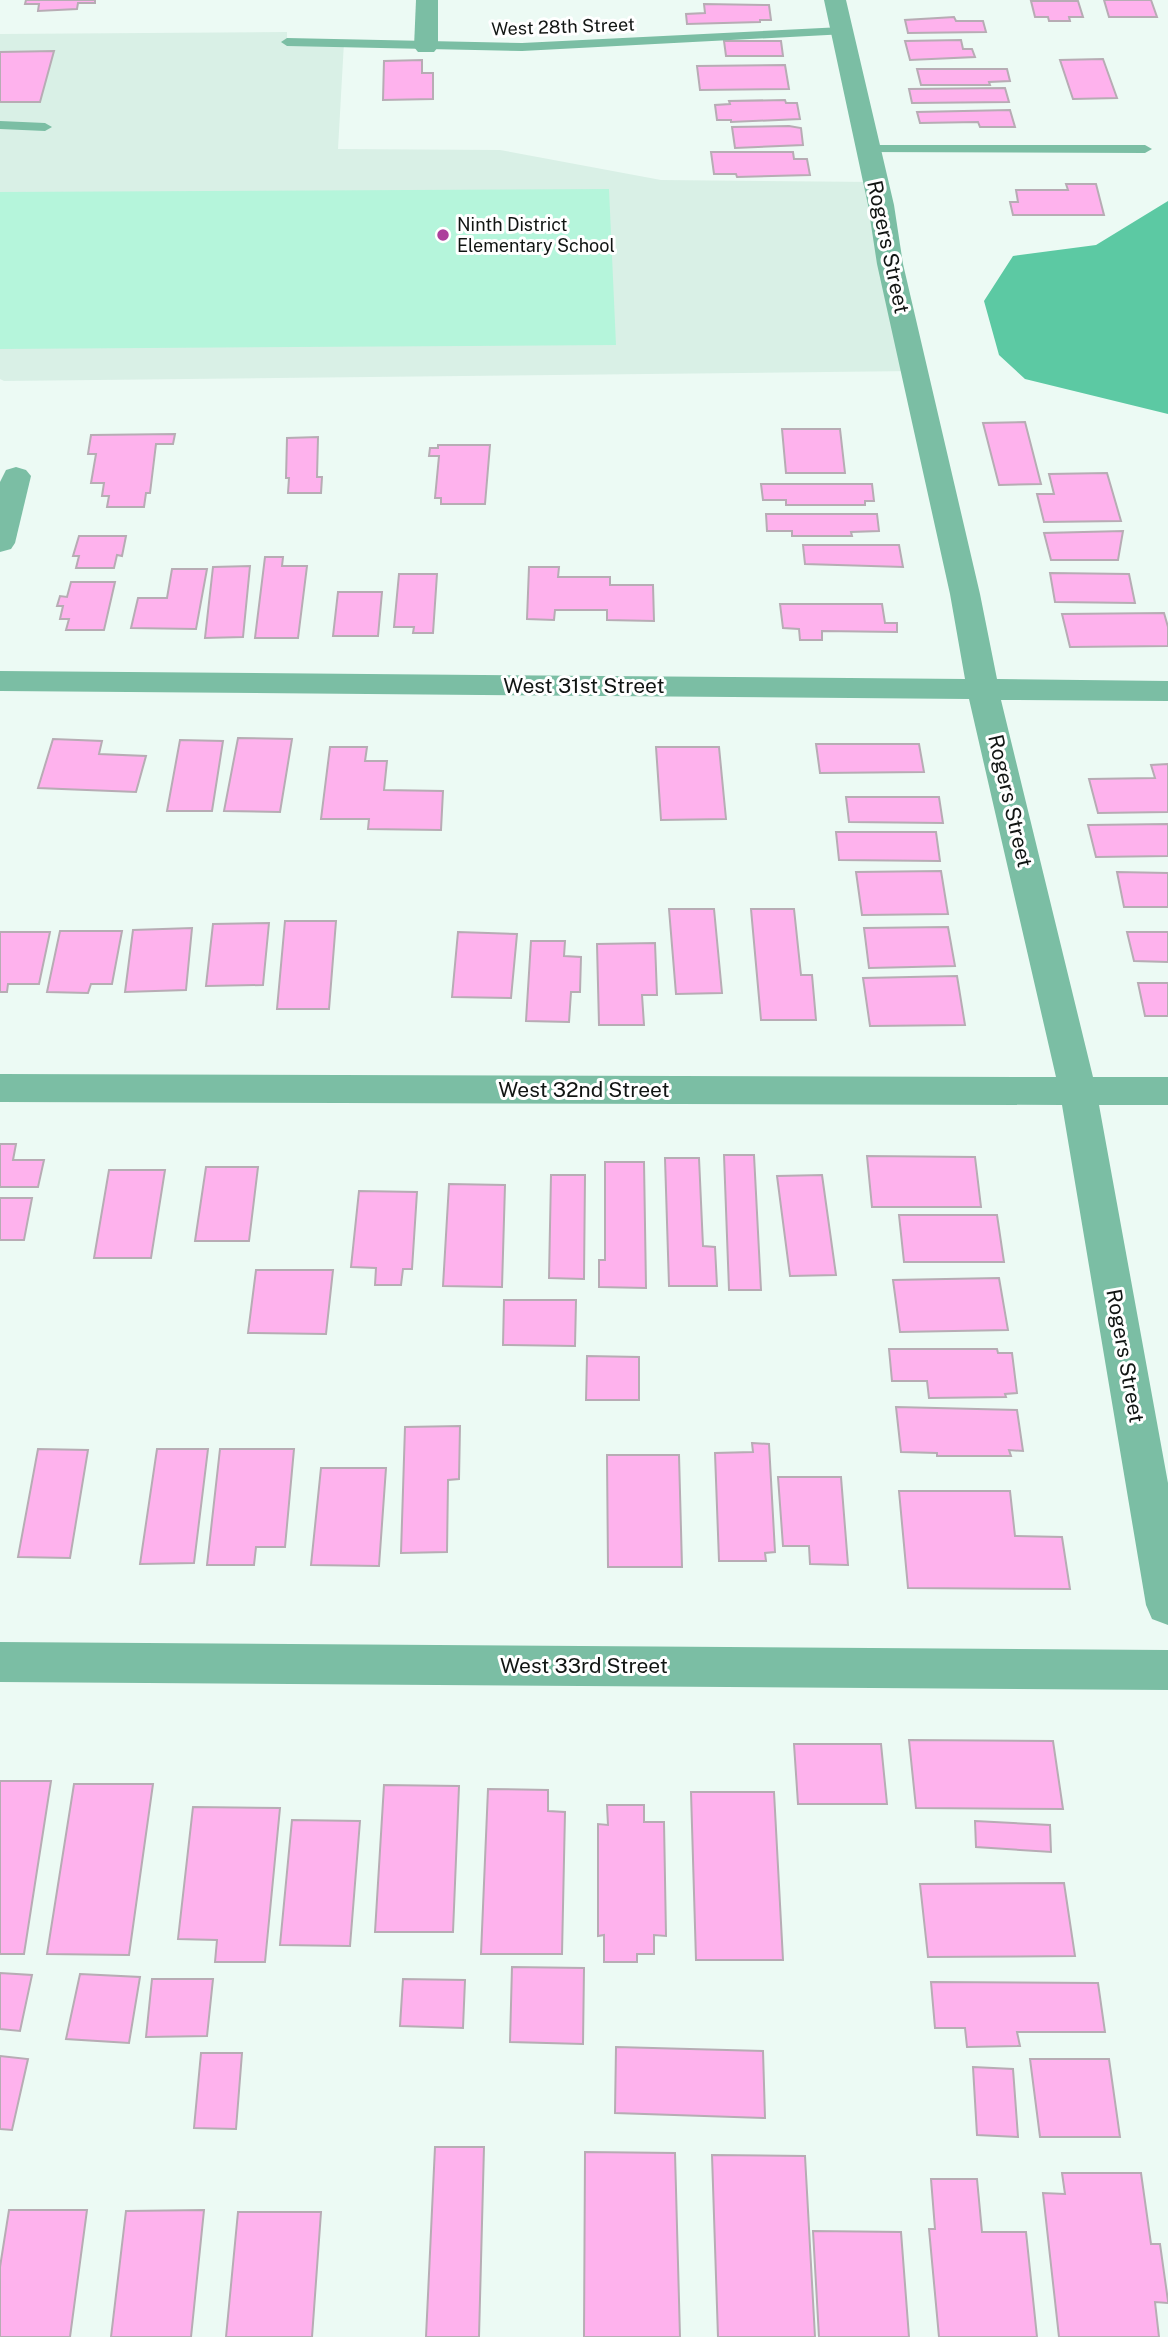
<svg xmlns="http://www.w3.org/2000/svg" width="1168" height="2337" viewBox="0 0 1168 2337" font-family="'Public Sans',sans-serif">
	<style>
		.built { fill: #d9f0e6 }
		.green { fill: #b5f5db }
		.forest { fill: #5cc9a3 }
		.building { fill: #feb2ed; stroke: #b7acb4; stroke-width: 2 }
		.lines { fill: none; stroke-linecap: round; stroke-linejoin: round }
		.lane { fill: #7bbea4; fill-rule: evenodd }
		.street { fill: #7bbea4; fill-rule: evenodd }
		.poi-dot { fill: #ad3e9b; stroke: #fff; stroke-width: 2.5 }
		.labels { text-anchor: middle; stroke-width: 6; stroke-linejoin: round; paint-order: stroke }
		.far-street-label { font-size: 18px; fill: #111513; stroke: #fff }
		.far-poi-label { font-size: 18px; fill: #111513; stroke: #fff; text-anchor: start }
		.street-label { font-size: 21px; fill: #111513; stroke: #fff }
	</style>
	<rect width="100%" height="100%" fill="#ecfaf4"/>
	<polygon class="built" points="287,32 287,42 344,42 338,149 500,150 661,180 874,182 915,371 4,381 0,379 0,34"/>
	<polygon class="green" points="609,189 616,345 0,349 0,192"/>
	<polygon class="forest" points="1168,201 1168,414 1025,379 999,355 984,301 1013,256 1096,245"/>
	<g class="building">
		<polygon points="26,0 95,0 95,3 78,3 77,9 38,11 39,4 25,4"/>
		<polygon points="1104,0 1151,0 1157,17 1109,17"/>
		<polygon points="1031,1 1078,1 1083,17 1069,17 1070,21 1049,21 1048,17 1035,17"/>
		<polygon points="704,4 769,5 771,20 760,20 760,22 687,24 686,14 705,13"/>
		<polygon points="954,17 956,21 983,21 986,32 908,33 905,20"/>
		<polygon points="961,40 963,49 972,49 975,57 910,60 905,41"/>
		<polygon points="724,41 781,41 783,56 726,56"/>
		<polygon points="54,51 40,102 0,102 0,52"/>
		<polygon points="1103,59 1117,98 1073,99 1060,60"/>
		<polygon points="422,60 422,73 433,73 433,99 383,100 384,61"/>
		<polygon points="785,65 789,89 700,90 697,66"/>
		<polygon points="917,69 1007,69 1010,81 989,82 990,85 921,85"/>
		<polygon points="1005,88 1009,102 912,103 909,89"/>
		<polygon points="785,100 786,103 797,103 800,119 731,122 731,120 717,120 715,105 730,104 729,101"/>
		<polygon points="1010,110 1015,127 980,127 978,122 920,123 917,112"/>
		<polygon points="789,126 801,128 803,145 735,148 732,127"/>
		<polygon points="711,152 793,152 794,159 807,159 810,175 737,177 736,174 714,174"/>
		<polygon points="1066,184 1096,184 1104,215 1013,215 1010,202 1018,202 1016,190 1068,190"/>
		<polygon points="1025,422 1041,484 999,485 983,423"/>
		<polygon points="782,429 840,429 845,473 786,473"/>
		<polygon points="175,434 173,444 156,444 150,493 146,493 144,507 107,507 109,496 102,496 104,483 91,483 96,454 88,454 91,435"/>
		<polygon points="318,437 317,477 322,477 321,493 288,493 289,478 286,478 287,438"/>
		<polygon points="438,445 490,445 485,504 441,504 441,498 435,498 439,456 429,456 430,448 438,448"/>
		<polygon points="1107,473 1121,521 1044,522 1037,494 1054,494 1049,474"/>
		<polygon points="761,484 872,484 874,501 865,501 865,505 786,505 786,500 763,500"/>
		<polygon points="766,514 877,514 879,531 851,532 852,536 792,536 792,531 767,531"/>
		<polygon points="1123,531 1118,560 1051,560 1044,533"/>
		<polygon points="79,536 126,536 122,556 117,555 114,568 76,568 79,556 73,556"/>
		<polygon points="803,545 899,545 903,567 805,564"/>
		<polygon points="265,557 283,557 282,566 307,566 298,638 255,638"/>
		<polygon points="250,566 243,637 205,638 213,567"/>
		<polygon points="529,567 559,567 558,577 610,577 610,585 653,585 654,621 607,620 607,610 555,610 554,620 527,619"/>
		<polygon points="172,569 207,569 196,629 131,628 138,598 167,598"/>
		<polygon points="1050,573 1129,574 1135,603 1055,602"/>
		<polygon points="399,574 437,574 433,633 413,633 414,627 394,627"/>
		<polygon points="71,582 115,582 104,630 66,630 69,619 60,619 63,606 57,606 60,596 67,597"/>
		<polygon points="338,592 382,592 378,636 333,636"/>
		<polygon points="780,604 882,604 885,623 897,623 897,632 822,631 822,640 800,640 799,629 783,628"/>
		<polygon points="1164,613 1168,627 1168,646 1070,647 1062,614"/>
		<polygon points="238,738 292,739 280,812 224,811"/>
		<polygon points="53,739 102,741 99,754 146,756 136,792 38,788"/>
		<polygon points="180,740 223,741 212,811 167,811"/>
		<polygon points="816,744 919,744 924,772 820,773"/>
		<polygon points="330,747 367,747 365,761 387,761 384,790 443,791 441,830 368,829 369,819 321,819"/>
		<polygon points="656,747 719,747 726,819 661,820"/>
		<polygon points="1168,764 1168,812 1098,813 1089,779 1155,778 1151,765"/>
		<polygon points="846,797 939,797 943,823 849,822"/>
		<polygon points="1168,824 1168,856 1096,857 1088,825"/>
		<polygon points="836,832 936,832 940,861 839,860"/>
		<polygon points="941,871 948,914 862,915 856,872"/>
		<polygon points="1117,872 1168,873 1168,907 1124,907"/>
		<polygon points="669,909 714,909 722,993 676,994"/>
		<polygon points="751,909 794,909 801,975 812,975 816,1020 761,1020"/>
		<polygon points="285,921 336,921 329,1009 277,1009"/>
		<polygon points="269,923 263,985 206,986 213,924"/>
		<polygon points="948,927 955,966 869,968 864,928"/>
		<polygon points="192,928 186,990 125,992 133,930"/>
		<polygon points="60,931 122,931 112,984 91,984 88,993 47,992"/>
		<polygon points="0,932 50,932 39,984 8,984 7,992 0,992"/>
		<polygon points="458,932 517,934 511,998 452,997"/>
		<polygon points="1127,932 1168,932 1168,962 1134,961"/>
		<polygon points="531,941 565,941 564,956 581,957 580,992 571,992 569,1022 526,1021"/>
		<polygon points="655,943 657,995 642,995 644,1025 599,1025 597,944"/>
		<polygon points="957,976 965,1025 870,1026 863,978"/>
		<polygon points="1138,983 1168,983 1168,1016 1145,1016"/>
		<polygon points="0,1144 16,1144 13,1160 44,1160 38,1187 0,1187"/>
		<polygon points="724,1155 754,1155 761,1290 729,1290"/>
		<polygon points="867,1156 975,1157 981,1207 872,1207"/>
		<polygon points="665,1158 699,1158 703,1246 715,1247 717,1286 669,1286"/>
		<polygon points="605,1162 644,1162 646,1288 599,1287 599,1260 605,1260"/>
		<polygon points="206,1167 258,1167 249,1241 195,1241"/>
		<polygon points="109,1170 165,1170 151,1258 94,1258"/>
		<polygon points="551,1175 585,1175 584,1279 549,1278"/>
		<polygon points="822,1175 836,1275 790,1276 777,1176"/>
		<polygon points="449,1184 505,1185 502,1287 443,1286"/>
		<polygon points="359,1191 417,1192 412,1269 403,1269 401,1285 375,1285 376,1268 351,1267"/>
		<polygon points="0,1198 32,1198 24,1240 0,1240"/>
		<polygon points="899,1215 997,1215 1004,1262 904,1262"/>
		<polygon points="256,1270 333,1270 326,1334 248,1333"/>
		<polygon points="999,1278 1008,1330 900,1332 893,1280"/>
		<polygon points="504,1300 576,1300 575,1346 503,1345"/>
		<polygon points="889,1349 997,1349 998,1353 1012,1353 1017,1393 1005,1394 1006,1397 929,1398 927,1381 892,1381"/>
		<polygon points="587,1356 639,1357 639,1400 586,1400"/>
		<polygon points="896,1407 1017,1410 1023,1451 1009,1450 1011,1456 937,1456 937,1453 901,1452"/>
		<polygon points="460,1426 459,1479 448,1480 447,1552 401,1553 405,1427"/>
		<polygon points="752,1443 769,1444 775,1552 765,1553 766,1561 719,1561 715,1453 753,1452"/>
		<polygon points="38,1449 88,1450 70,1558 18,1557"/>
		<polygon points="157,1449 208,1449 194,1563 140,1564"/>
		<polygon points="220,1449 294,1449 285,1547 256,1547 254,1565 207,1565"/>
		<polygon points="607,1455 679,1455 682,1567 608,1567"/>
		<polygon points="321,1468 386,1468 379,1566 311,1565"/>
		<polygon points="778,1477 841,1477 848,1565 810,1564 809,1546 783,1546"/>
		<polygon points="899,1491 1010,1491 1015,1536 1062,1537 1070,1589 908,1588"/>
		<polygon points="909,1740 1053,1741 1063,1809 916,1808"/>
		<polygon points="794,1744 881,1744 887,1804 798,1804"/>
		<polygon points="0,1781 51,1781 24,1954 0,1954"/>
		<polygon points="74,1784 153,1784 129,1955 47,1954"/>
		<polygon points="384,1785 459,1786 453,1932 375,1932"/>
		<polygon points="488,1789 548,1790 548,1811 565,1812 562,1954 481,1954"/>
		<polygon points="691,1792 774,1792 783,1960 696,1960"/>
		<polygon points="607,1805 644,1805 644,1822 664,1822 666,1936 654,1935 654,1954 637,1954 637,1962 604,1962 604,1935 598,1936 598,1824 608,1825"/>
		<polygon points="193,1807 280,1808 265,1962 215,1962 217,1940 178,1939"/>
		<polygon points="292,1820 360,1821 350,1946 280,1945"/>
		<polygon points="975,1821 1050,1825 1051,1852 976,1847"/>
		<polygon points="1064,1883 1075,1956 928,1957 920,1884"/>
		<polygon points="512,1967 584,1968 583,2044 510,2042"/>
		<polygon points="0,1973 32,1975 20,2031 0,2029"/>
		<polygon points="80,1974 140,1977 129,2043 66,2039"/>
		<polygon points="152,1979 213,1979 207,2036 146,2037"/>
		<polygon points="403,1979 465,1980 463,2028 400,2026"/>
		<polygon points="931,1982 1098,1983 1105,2032 1017,2032 1020,2046 967,2047 965,2028 935,2028"/>
		<polygon points="616,2047 763,2051 765,2118 615,2113"/>
		<polygon points="201,2053 242,2053 236,2129 194,2128"/>
		<polygon points="0,2056 28,2059 12,2130 0,2129"/>
		<polygon points="1030,2059 1109,2059 1120,2137 1040,2137"/>
		<polygon points="973,2067 1013,2069 1018,2137 977,2135"/>
		<polygon points="435,2147 484,2147 479,2337 426,2337"/>
		<polygon points="585,2152 675,2153 680,2337 584,2337"/>
		<polygon points="712,2155 805,2156 815,2337 718,2337"/>
		<polygon points="1062,2173 1141,2173 1151,2244 1160,2244 1168,2301 1168,2303 1155,2302 1159,2337 1059,2337 1043,2193 1065,2194"/>
		<polygon points="931,2179 977,2179 982,2232 1026,2232 1037,2337 939,2337 929,2229 935,2229"/>
		<polygon points="9,2210 87,2210 70,2337 0,2337 0,2267"/>
		<polygon points="204,2210 191,2337 111,2337 126,2211"/>
		<polygon points="238,2212 321,2212 312,2337 226,2337"/>
		<polygon points="813,2231 901,2232 909,2337 819,2337"/>
	</g>
	<g class="lines">
		<g class="lane">
			<polygon points="842,27 848,31 846,34 522,51 287,46 281,42 287,38 522,43"/>
			<polygon points="0,121 45,123 52,127 45,131 0,129"/>
			<polygon points="867,145 1145,145 1152,149 1145,153 862,152 862,146"/>
		</g>
		<g class="street">
			<polygon points="416,0 438,0 438,47 434,52 418,52 414,47"/>
			<polygon points="824,0 846,0 894,205 903,264 980,594 997,679 1168,681 1168,701 1001,700 1093,1077 1168,1077 1168,1105 1099,1105 1168,1483 1168,1625 1152,1619 1146,1605 1062,1105 0,1102 0,1074 1056,1077 969,699 0,691 0,671 965,679 950,594 877,264 868,205"/>
			<polygon points="16,467 26,470 31,476 15,543 11,549 0,552 0,482 6,470"/>
			<polygon points="0,1642 1168,1650 1168,1690 0,1682"/>
		</g>
	</g>
	<circle class="poi-dot" cx="443" cy="235" r="7"/>
	<g class="labels">
		<g class="far-street-label">
			<text transform="translate(563 27) rotate(-2)" y="6">West 28th Street</text>
		</g>
		<g class="far-poi-label">
			<text x="457" y="231">Ninth District<tspan x="457" dy="21">Elementary School</tspan></text>
		</g>
		<g class="street-label">
			<text transform="translate(888 247) rotate(78)" y="7">Rogers Street</text>
			<text x="584" y="693">West 31st Street</text>
			<text transform="translate(1010 801) rotate(77)" y="7">Rogers Street</text>
			<text x="584" y="1097">West 32nd Street</text>
			<text transform="translate(1125 1356) rotate(80)" y="7">Rogers Street</text>
			<text x="584" y="1673">West 33rd Street</text>
		</g>
	</g>
</svg>
